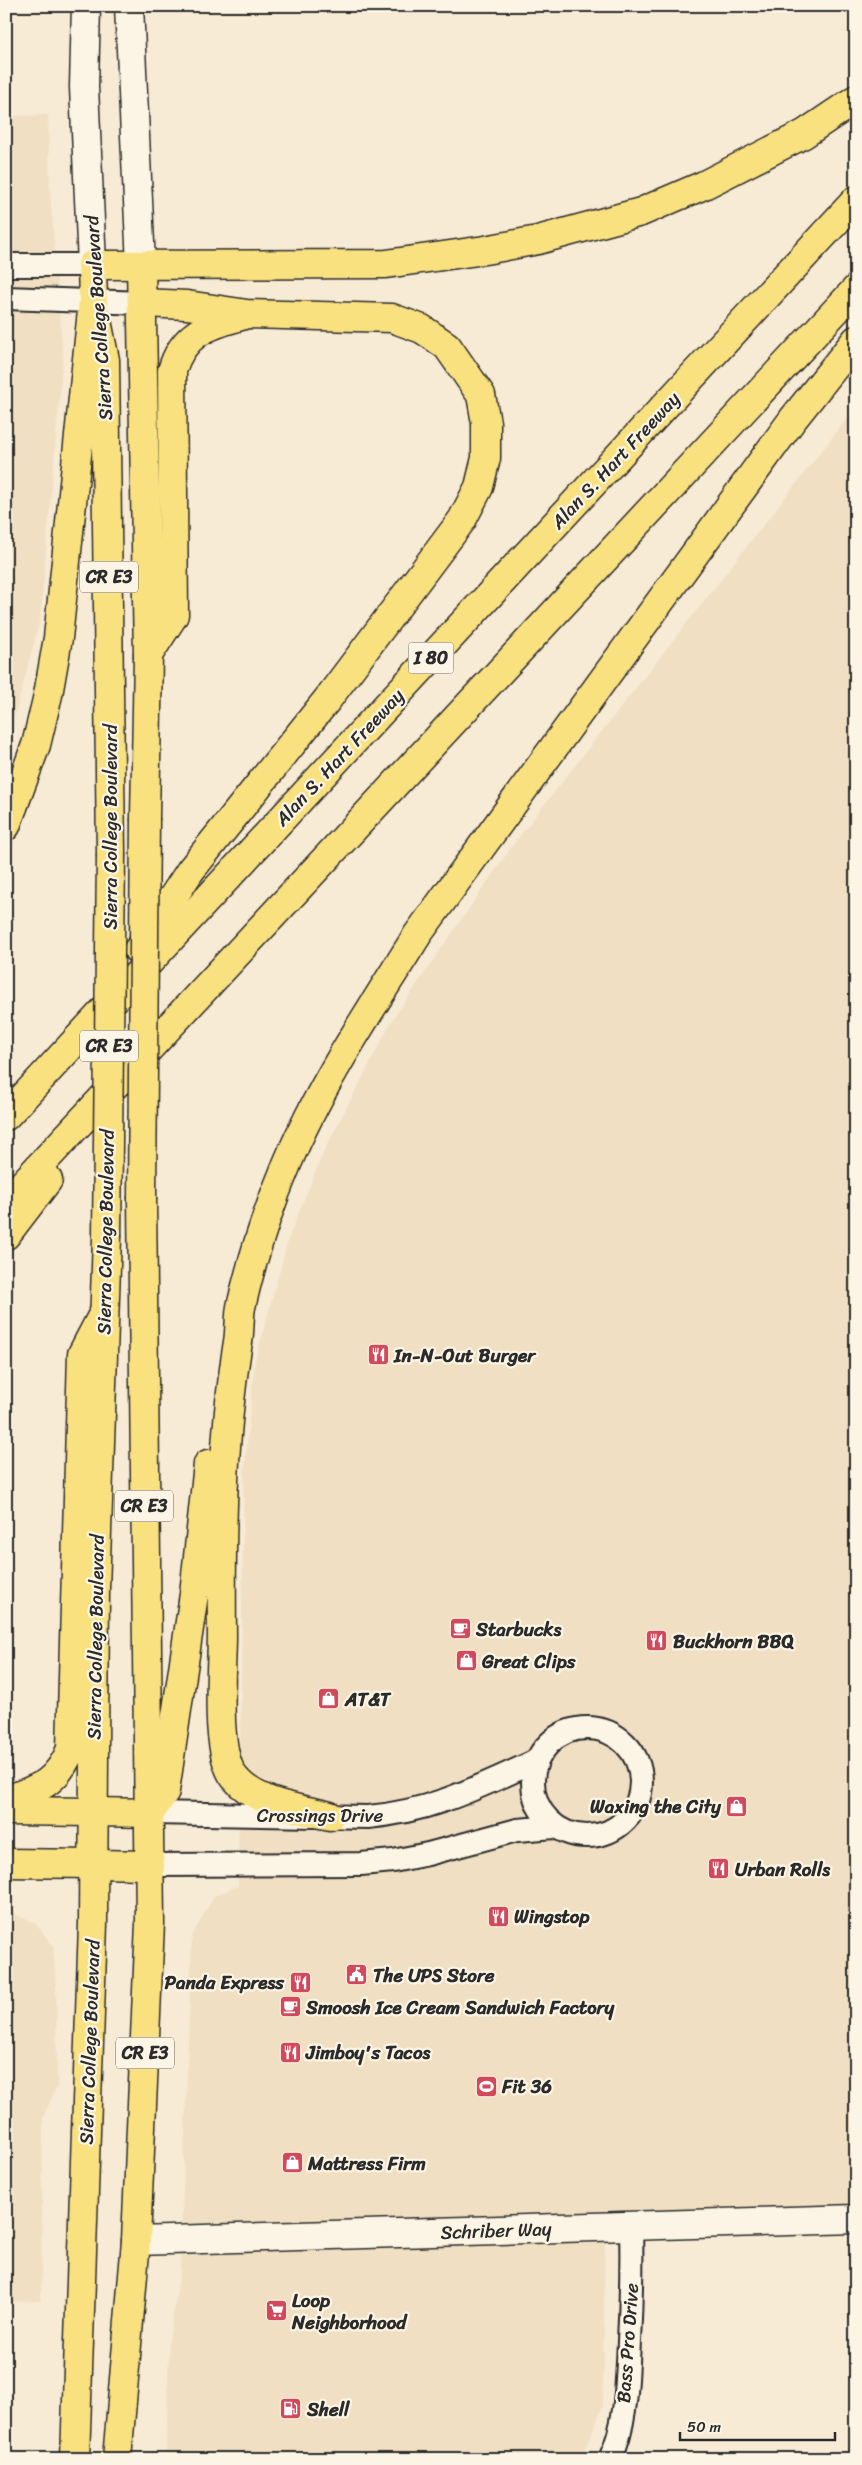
<svg xmlns="http://www.w3.org/2000/svg" width="862" height="2465" viewBox="0 0 862 2465" font-family="Sriracha,sans-serif">
	<style>
		.built { fill: #f0dfc2 }
		.lines { fill: none; stroke-linecap: round; stroke-linejoin: round }
		.street-casing { stroke: #2b2b2b; stroke-width: 26 }
		.secondary-casing { stroke: #2b2b2b; stroke-width: 31 }
		.primary-casing { stroke: #2b2b2b; stroke-width: 31 }
		.highway-casing { stroke: #2b2b2b; stroke-width: 31 }
		.street { stroke: #fcf5e5; stroke-width: 22 }
		.secondary { stroke: #fcf5e5; stroke-width: 28 }
		.primary { stroke: #fae180; stroke-width: 28 }
		.highway { stroke: #fae180; stroke-width: 28 }
		.primary-bridge-casing { stroke: #2b2b2b; stroke-width: 31; stroke-linecap: butt }
		.primary-bridge { stroke: #fae180; stroke-width: 28 }
		.labels { text-anchor: middle; stroke-width: 4.5; stroke-linejoin: round; paint-order: stroke }
		.shield { fill: #fcf5e5; stroke: #6a6863; stroke-width: 1 }
		.shield-label { font-size: 18px; font-weight: bold; fill: #2b2b2b }
		.street-label { font-size: 19px; fill: #2b2b2b; stroke: #fcf5e5 }
		.poi-label { font-size: 19px; font-weight: bold; fill: #2b2b2b; stroke: #fcf5e5; text-anchor: start }
	</style>
	<rect width="100%" height="100%" fill="#f7ebd5"/>
	<filter id="ink" filterUnits="userSpaceOnUse"><feTurbulence type="fractalNoise" baseFrequency=".02" numOctaves="2"/><feDisplacementMap in="SourceGraphic" scale="10" xChannelSelector="R" yChannelSelector="G"/><feConvolveMatrix kernelMatrix="1 2 1 2 8 2 1 2 1" color-interpolation-filters="sRGB"/></filter>
	<g filter="url(#ink)">
		<g class="built">
			<polygon points="48,115 50,190 63,357 40,620 6,749 6,116"/>
			<polygon points="856,407 856,2207 605,2219 603,2406 581,2459 166,2459 169,2342 180,2271 192,1936 214,1896 238,1886 244,1474 255,1361 289,1237 323,1153 393,1019 512,846"/>
			<polygon points="6,1912 11,1912 36,1924 53,1946 56,1985 57,2086 43,2117 41,2301 6,2302"/>
		</g>
		<g class="lines">
			<defs>
				<g id="street">
					<polyline points="6,265 92,265"/>
					<polyline points="6,298 143,303"/>
					<circle cx="587" cy="1782" r="54"/>
					<path d="M 150,1813 L 368,1817 C 433,1811 478,1787 536,1761"/>
					<polyline points="150,1865 361,1864 393,1861 428,1854 517,1830 555,1827"/>
					<path d="M 610,2459 C 627,2424 627,2380 629,2341 C 631,2303 632,2264 631,2225"/>
				</g>
				<g id="secondary">
					<polyline points="86,6 84,87 92,265"/>
					<polyline points="129,6 141,265"/>
					<polyline points="136,2241 856,2219"/>
				</g>
				<g id="primary">
					<polyline points="92,265 93,301 105,360 111,854"/>
					<polyline points="141,265 148,655 145,818"/>
					<polyline points="93,1812 150,1813"/>
					<polyline points="93,1864 150,1865"/>
					<polyline points="75,2459 93,1923 95,1590 107,1237"/>
					<polyline points="117,2459 136,2241 150,1923 142,1199"/>
				</g>
				<g id="highway">
					<polyline points="92,265 386,264 485,250 538,240 641,212 704,185 804,134 856,99"/>
					<path d="M 148,655 L 174,615 L 172,371 C 182,334 208,325 241,316"/>
					<polyline points="6,826 36,745 48,695 58,638 93,301"/>
					<polyline points="138,950 190,871 327,700 462,520 479,487 486,458 486,423 481,395 447,346 422,329 392,318 247,314 187,305 143,303"/>
					<polyline points="6,1116 856,200"/>
					<polyline points="6,1202 856,289"/>
					<polyline points="6,1235 48,1180"/>
					<path d="M 6,1800 C 40,1788 57,1783 71,1749 L 82,1354 L 103,1314"/>
					<polyline points="6,1811 93,1812"/>
					<polyline points="150,1813 165,1791 194,1594 208,1464"/>
					<path d="M 330,1816 C 298,1808 256,1804 235,1778 C 214,1753 222,1669 222,1636 C 221,1537 222,1439 238,1342 C 240,1330 239,1318 241,1307 C 252,1259 268,1209 287,1164 C 321,1083 371,1009 418,934 L 793,419 L 856,340"/>
					<polyline points="6,1863 93,1864"/>
				</g>
			</defs>
			<use href="#street" class="street-casing"/>
			<use href="#secondary" class="secondary-casing"/>
			<use href="#primary" class="primary-casing"/>
			<use href="#highway" class="highway-casing"/>
			<use href="#street" class="street"/>
			<use href="#secondary" class="secondary"/>
			<use href="#primary" class="primary"/>
			<use href="#highway" class="highway"/>
			<defs>
				<g id="primary-bridge">
					<polyline points="142,1199 145,818"/>
					<polyline points="107,1237 111,854"/>
				</g>
			</defs>
			<use href="#primary-bridge" class="primary-bridge-casing"/>
			<use href="#primary-bridge" class="primary-bridge"/>
		</g>
	</g>
	<defs>
		<symbol id="restaurant-square" viewBox="-11 -11 22 22"><rect x="-9" y="-9" width="18" height="18" rx="4" fill="#d1495b" stroke="#fcf5e5"/><path d="M-5-6h1v4h1v-4h1v4h1v-4h1v5L-1.5 .5V6h-2V.5L-5-1ZM5-6V6H3V1.5H1.5Q1.5-4 5-6Z" fill="#fff"/></symbol>
		<symbol id="cafe-square" viewBox="-11 -11 22 22"><rect x="-9" y="-9" width="18" height="18" rx="4" fill="#d1495b" stroke="#fcf5e5"/><path d="M-5.5-4.5H6V0H3Q3 3.5 0 3.5H-2.5Q-5.5 3.5-5.5 0ZM3-3.2v2h1.7v-2ZM-6 4.5H4V6H-6Z" fill="#fff"/></symbol>
		<symbol id="shop-square" viewBox="-11 -11 22 22"><rect x="-9" y="-9" width="18" height="18" rx="4" fill="#d1495b" stroke="#fcf5e5"/><path d="M-5-2.5h2.3a2.7 3.5 0 0 1 5.4 0H5L5.5 6h-11ZM-1.5-2.5h3a1.5 2.3 0 0 0-3 0Z" fill="#fff"/></symbol>
		<symbol id="civic-square" viewBox="-11 -11 22 22"><rect x="-9" y="-9" width="18" height="18" rx="4" fill="#d1495b" stroke="#fcf5e5"/><path d="M-.6-6.5H3V-4.5H.6V-3L4-1V1h2V6H-6V1h2V-1L-.6-3ZM-1.2 2.5V6h2.4V2.5Z" fill="#fff"/></symbol>
		<symbol id="stadium-square" viewBox="-11 -11 22 22"><rect x="-9" y="-9" width="18" height="18" rx="4" fill="#d1495b" stroke="#fcf5e5"/><path d="M0-5a6.5 5 0 1 0 0 10a6.5 5 0 1 0 0-10ZM-3.5-1.8h7v3.6h-7Z" fill="#fff"/></symbol>
		<symbol id="supermarket-square" viewBox="-11 -11 22 22"><rect x="-9" y="-9" width="18" height="18" rx="4" fill="#d1495b" stroke="#fcf5e5"/><path d="M-6-5.5h2.5l.6 2H6L4.5 2H-2.5L-4.4-4H-6ZM-1.5 3.2a1.3 1.3 0 1 0 .1 0ZM3 3.2a1.3 1.3 0 1 0 .1 0Z" fill="#fff"/></symbol>
		<symbol id="fuel-square" viewBox="-11 -11 22 22"><rect x="-9" y="-9" width="18" height="18" rx="4" fill="#d1495b" stroke="#fcf5e5"/><path d="M-5.5-6h7V0h2V4h1.3V-2.5L3-4.5l.8-.8L6-3V5H2.5V1h-1V6h-7ZM-4.2-4.7v3.2H.2V-4.7Z" fill="#fff"/></symbol>
	</defs>
	<g fill-rule="evenodd">
		<use href="#restaurant-square" x="366" y="1342" width="25" height="25"/>
		<use href="#cafe-square" x="448" y="1616" width="25" height="25"/>
		<use href="#restaurant-square" x="644" y="1628" width="25" height="25"/>
		<use href="#shop-square" x="454" y="1648" width="25" height="25"/>
		<use href="#shop-square" x="316" y="1686" width="25" height="25"/>
		<use href="#shop-square" x="724" y="1794" width="25" height="25"/>
		<use href="#restaurant-square" x="706" y="1856" width="25" height="25"/>
		<use href="#restaurant-square" x="486" y="1904" width="25" height="25"/>
		<use href="#civic-square" x="344" y="1962" width="25" height="25"/>
		<use href="#restaurant-square" x="288" y="1970" width="25" height="25"/>
		<use href="#cafe-square" x="278" y="1994" width="25" height="25"/>
		<use href="#restaurant-square" x="278" y="2040" width="25" height="25"/>
		<use href="#stadium-square" x="474" y="2074" width="25" height="25"/>
		<use href="#shop-square" x="280" y="2150" width="25" height="25"/>
		<use href="#supermarket-square" x="264" y="2298" width="25" height="25"/>
		<use href="#fuel-square" x="278" y="2396" width="25" height="25"/>
	</g>
	<g class="labels">
		<g class="shield">
			<rect x="80" y="561.5" width="58" height="31" rx="4"/>
			<rect x="408.5" y="642.5" width="45" height="31" rx="4"/>
			<rect x="80" y="1030.5" width="58" height="31" rx="4"/>
			<rect x="115" y="1490.5" width="58" height="31" rx="4"/>
			<rect x="116" y="2037.5" width="58" height="31" rx="4"/>
		</g>
		<g class="shield-label">
			<text x="109" y="583">CR E3</text>
			<text x="431" y="664">I 80</text>
			<text x="109" y="1052">CR E3</text>
			<text x="144" y="1512">CR E3</text>
			<text x="145" y="2059">CR E3</text>
		</g>
		<g class="street-label">
			<text transform="translate(98 318) rotate(-94)" y="7">Sierra College Boulevard</text>
			<text transform="translate(615 460) rotate(-47)" y="7">Alan S. Hart Freeway</text>
			<text transform="translate(339 757) rotate(-47)" y="7">Alan S. Hart Freeway</text>
			<text transform="translate(110 827) rotate(-90)" y="7">Sierra College Boulevard</text>
			<text transform="translate(105 1232) rotate(-89)" y="7">Sierra College Boulevard</text>
			<text transform="translate(95 1637) rotate(-89)" y="7">Sierra College Boulevard</text>
			<text x="320" y="1822">Crossings Drive</text>
			<text transform="translate(89 2042) rotate(-88)" y="7">Sierra College Boulevard</text>
			<text transform="translate(496 2230) rotate(-2)" y="7">Schriber Way</text>
			<text transform="translate(627 2343) rotate(-86)" y="7">Bass Pro Drive</text>
		</g>
		<g class="poi-label">
			<text x="394" y="1362">In-N-Out Burger</text>
			<text x="476" y="1636">Starbucks</text>
			<text x="673" y="1648">Buckhorn BBQ</text>
			<text x="482" y="1668">Great Clips</text>
			<text x="345" y="1706">AT&amp;T</text>
			<text x="721" y="1813" text-anchor="end">Waxing the City</text>
			<text x="735" y="1876">Urban Rolls</text>
			<text x="514" y="1923">Wingstop</text>
			<text x="373" y="1982">The UPS Store</text>
			<text x="284" y="1989" text-anchor="end">Panda Express</text>
			<text x="306" y="2014">Smoosh Ice Cream Sandwich Factory</text>
			<text x="306" y="2059">Jimboy's Tacos</text>
			<text x="502" y="2093">Fit 36</text>
			<text x="308" y="2170">Mattress Firm</text>
			<text x="292" y="2307">Loop<tspan x="292" dy="22">Neighborhood</tspan></text>
			<text x="307" y="2416">Shell</text>
		</g>
	</g>
	<rect width="862" height="2465" fill="none" stroke="#fcf5e5" stroke-width="25"/>
	<rect x="12" y="12" width="837" height="2440" fill="none" stroke="#2b2b2b" stroke-width="2" filter="url(#ink)"/>
	<path d="M680 2432v8h155v-8" fill="none" stroke="#2b2b2b" stroke-width="2.5"/>
	<text x="687" y="2432" font-size="15" fill="#2b2b2b" stroke="#fcf5e5" stroke-width="4" paint-order="stroke">50 m</text>
</svg>
